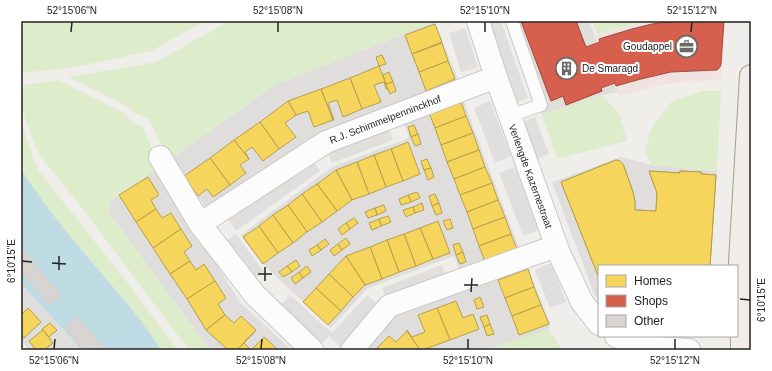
<svg xmlns="http://www.w3.org/2000/svg" width="772" height="371" viewBox="0 0 772 371" font-family="Arial,sans-serif">
	<style>
		.residential { fill: #dfdedc }
		.commercial { fill: #f1e3e1 }
		.grass { fill: #ddeccb }
		.parking { fill: #e0dfde }
		.water { fill: #bfdbe3 }
		.homes { fill: #f6d55c; stroke: #b69f4b }
		.shops { fill: #d6604d; stroke: #a04d40 }
		.building { fill: #d7d4d2; stroke: #d3d0cc }
		.lines { fill: none; stroke-linecap: round; stroke-linejoin: round }
		.lane-casing { stroke: #c9c8c7; stroke-width: 14 }
		.street-casing { stroke: #c9c8c7; stroke-width: 24 }
		.primary-casing { stroke: #a79c86; stroke-width: 24 }
		.lane { stroke: #fdfcfc; stroke-width: 12 }
		.street { stroke: #fdfcfc; stroke-width: 22 }
		.primary { stroke: #f3ede7; stroke-width: 22 }
		.ticks { fill: none; stroke: #222; stroke-width: 1.5 }
		.labels { text-anchor: middle; stroke-width: 4; stroke-linejoin: round; paint-order: stroke }
		.poi-label { font-size: 10px; fill: #222; stroke: #fff; text-anchor: end }
		.street-label { font-size: 10px; fill: #222; stroke: #fff }
		.neatline { fill: none; stroke: #222; stroke-width: 1.5 }
		.ticks-label { font-size: 10px; text-anchor: middle; fill: #222 }
	</style>
	<rect width="100%" height="100%" fill="#f0eeeb"/>
	<g class="residential">
		<polygon points="505,21 589,21 618,92 602,95 542,115"/>
		<polygon points="434,22 435,23 458,79 394,106 308,140 208,210 169,160 275,85"/>
		<polygon points="462,97 521,253 461,275 454,256 368,288 331,328 266,267 241,235 332,167 409,138 403,120"/>
		<polygon points="621,157 652,165 717,171 710,266 599,266 599,298 595,296 552,182"/>
		<polygon points="156,169 240,302 292,350 212,350 207,346 109,213 111,201"/>
		<polygon points="528,268 550,323 549,329 486,350 365,350 397,315"/>
		<polygon points="21,281 26,289 82,350 29,350 21,339"/>
	</g>
	<polygon class="commercial" points="646,21 725,21 722,79 665,84 619,96 594,35"/>
	<g class="grass">
		<polygon points="36,21 205,21 151,51 75,67 21,73 21,24"/>
		<polygon points="229,21 433,21 434,22 275,85 169,160 148,118 137,114 125,105 68,77 156,62"/>
		<polygon points="592,21 646,21 597,34"/>
		<polygon points="59,80 124,113 133,123 143,126 159,167 111,201 109,213 207,346 212,350 189,350 79,204 39,155 21,107 21,88 25,85"/>
		<polygon points="702,91 721,91 717,171 652,165 645,152 650,130 672,101"/>
		<polygon points="602,95 620,115 627,141 557,159 542,115"/>
		<polygon points="21,123 38,170 126,281 178,350 161,350 130,307 61,226 34,191 21,169"/>
		<polygon points="549,329 562,350 486,350"/>
	</g>
	<g class="parking">
		<polygon points="484,21 501,21 508,42 528,98 512,104"/>
		<polygon points="465,28 478,67 461,72 449,33"/>
		<polygon points="490,101 511,156 495,163 474,108"/>
		<polygon points="535,117 549,154 534,160 520,123"/>
		<polygon points="388,126 393,140 332,163 326,150"/>
		<polygon points="311,158 320,171 236,231 227,218"/>
		<polygon points="515,167 538,230 523,236 499,173"/>
		<polygon points="236,234 264,272 250,282 223,243"/>
		<polygon points="551,263 566,302 550,308 535,270"/>
		<polygon points="442,265 447,278 388,301 382,288"/>
		<polygon points="290,295 332,333 367,295 379,306 341,348 329,336 320,345 279,307"/>
	</g>
	<path class="water" d="M 21,169 C 52,219 92,261 129,306 C 141,320 151,335 161,350 L 82,350 L 26,289 L 21,281 Z"/>
	<g class="homes">
		<polygon points="521,21 576,21 602,91 566,105 563,96 551,101"/>
		<polygon points="435,24 442,42 412,54 405,35"/>
		<polygon points="442,43 448,61 419,72 412,54"/>
		<polygon points="382,55 386,64 379,66 376,57"/>
		<polygon points="448,61 455,79 426,91 419,72"/>
		<polygon points="379,66 388,89 386,89 384,82 374,85 381,102 362,109 350,78"/>
		<polygon points="389,72 393,82 386,84 383,75"/>
		<polygon points="350,78 362,109 343,117 337,100 328,103 334,120 333,120 321,89"/>
		<polygon points="393,82 396,91 390,94 386,84"/>
		<polygon points="321,89 333,120 314,127 308,111 296,115 288,101"/>
		<polygon points="460,99 466,116 435,128 428,110"/>
		<polygon points="288,101 296,115 285,123 296,137 279,149 260,122"/>
		<polygon points="466,116 473,133 441,145 435,128"/>
		<polygon points="260,122 279,149 263,161 252,147 245,152 249,159 234,140"/>
		<polygon points="414,125 418,134 411,137 408,127"/>
		<polygon points="473,133 479,150 447,162 441,145"/>
		<polygon points="418,134 421,144 415,146 411,137"/>
		<polygon points="234,140 249,159 240,165 246,173 230,185 210,158"/>
		<polygon points="408,142 420,174 403,181 391,149"/>
		<polygon points="391,149 403,181 386,187 374,155"/>
		<polygon points="479,150 485,167 454,179 447,162"/>
		<polygon points="374,155 386,187 369,194 357,162"/>
		<polygon points="210,158 230,185 213,197 207,189 198,196 184,176"/>
		<polygon points="427,159 431,168 424,170 421,161"/>
		<polygon points="616,160 620,161 623,164 633,192 635,202 635,210 656,211 657,193 649,171 680,173 680,171 701,172 701,174 716,175 710,266 599,266 599,278 561,182"/>
		<polygon points="616,160 620,161 623,164 633,192 635,202 635,210 656,211 657,193 649,171 680,173 680,171 701,172 701,174 716,175 710,266 599,266 599,278 561,182"/>
		<polygon points="357,162 369,194 352,200 336,170"/>
		<polygon points="485,167 492,183 460,195 454,179"/>
		<polygon points="431,168 434,177 428,180 424,170"/>
		<polygon points="336,170 352,200 337,211 317,184"/>
		<polygon points="148,177 159,195 151,200 156,209 136,222 119,195"/>
		<polygon points="492,183 498,200 467,212 460,195"/>
		<polygon points="317,184 337,211 322,222 302,194"/>
		<polygon points="417,192 420,198 411,202 408,195"/>
		<polygon points="302,194 322,222 307,232 288,205"/>
		<polygon points="435,194 439,203 432,206 429,196"/>
		<polygon points="408,195 411,202 401,205 399,199"/>
		<polygon points="498,200 505,217 473,229 467,212"/>
		<polygon points="422,203 424,210 415,213 413,207"/>
		<polygon points="439,203 442,213 436,215 432,206"/>
		<polygon points="288,205 307,232 293,243 273,215"/>
		<polygon points="384,205 386,211 377,215 375,208"/>
		<polygon points="413,207 415,213 406,217 403,210"/>
		<polygon points="375,208 377,215 368,218 365,212"/>
		<polygon points="156,209 162,218 171,213 181,229 153,248 136,222"/>
		<polygon points="273,215 293,243 278,253 259,226"/>
		<polygon points="388,216 391,222 381,226 379,219"/>
		<polygon points="505,217 511,234 479,246 473,229"/>
		<polygon points="354,218 358,223 350,229 346,223"/>
		<polygon points="379,219 381,226 372,230 369,223"/>
		<polygon points="450,219 453,228 447,230 443,221"/>
		<polygon points="438,221 450,253 433,259 420,228"/>
		<polygon points="346,223 350,229 342,235 338,229"/>
		<polygon points="259,226 278,253 263,264 243,237"/>
		<polygon points="420,228 433,259 416,266 404,234"/>
		<polygon points="181,229 192,246 184,252 190,261 170,274 153,248"/>
		<polygon points="404,234 416,266 399,272 387,240"/>
		<polygon points="511,234 518,252 486,264 479,246"/>
		<polygon points="346,238 350,244 342,250 338,244"/>
		<polygon points="325,239 329,244 321,250 317,245"/>
		<polygon points="387,240 399,272 382,279 370,247"/>
		<polygon points="459,243 463,252 456,255 453,245"/>
		<polygon points="338,244 342,250 334,256 330,250"/>
		<polygon points="317,245 321,250 312,256 309,250"/>
		<polygon points="370,247 382,279 365,285 346,256"/>
		<polygon points="463,252 466,262 460,264 456,255"/>
		<polygon points="346,256 365,285 353,297 329,274"/>
		<polygon points="296,260 300,266 292,272 287,266"/>
		<polygon points="190,261 196,270 204,264 215,281 187,299 170,274"/>
		<polygon points="287,266 292,272 283,277 279,272"/>
		<polygon points="307,266 311,272 303,278 299,272"/>
		<polygon points="528,269 534,287 505,298 498,280"/>
		<polygon points="299,272 303,278 295,284 291,278"/>
		<polygon points="329,274 353,297 341,311 316,288"/>
		<polygon points="215,281 226,298 218,304 225,315 206,330 187,299"/>
		<polygon points="534,287 541,305 512,316 505,298"/>
		<polygon points="316,288 341,311 328,325 303,302"/>
		<polygon points="480,297 484,307 477,309 474,300"/>
		<polygon points="456,301 463,318 473,314 479,329 450,340 437,308"/>
		<polygon points="541,305 549,324 519,335 512,316"/>
		<polygon points="28,308 41,322 24,338 21,334 21,315"/>
		<polygon points="437,308 450,340 422,350 420,350 407,331 407,330 412,337 425,332 418,315"/>
		<polygon points="225,315 234,323 241,316 256,330 237,350 228,350 206,330"/>
		<polygon points="487,315 490,324 484,327 480,317"/>
		<polygon points="50,323 57,330 49,337 42,329"/>
		<polygon points="490,324 494,334 487,336 484,327"/>
		<polygon points="43,330 53,343 44,350 36,350 29,341"/>
		<polygon points="256,330 244,343 251,350 237,350"/>
		<polygon points="407,331 420,350 375,350 389,336 396,342"/>
		<polygon points="264,337 278,350 251,350"/>
	</g>
	<polygon class="shops" points="521,21 576,21 586,47 600,42 599,39 612,35 632,29 652,24 678,21 724,21 721,64 720,67 717,70 671,72 641,79 616,86 615,83 601,88 602,91 566,105 563,96 551,101"/>
	<g class="building">
		<polygon points="21,247 61,296 49,305 21,271"/>
		<polygon points="77,317 106,350 84,350 65,327"/>
	</g>
	<g class="lines">
		<defs>
			<polyline id="lane" points="510,116 541,105 512,21"/>
			<g id="street">
				<polyline points="478,21 496,77 559,253 582,302 599,324"/>
				<polyline points="160,157 200,224"/>
				<polyline points="616,336 642,347 689,350"/>
				<polyline points="312,350 255,295 200,224 326,142 496,77"/>
				<polyline points="352,350 389,306 556,246"/>
			</g>
			<polyline id="primary" points="742,350 740,262 751,76"/>
		</defs>
		<use href="#lane" class="lane-casing"/>
		<use href="#street" class="street-casing"/>
		<use href="#primary" class="primary-casing"/>
		<use href="#lane" class="lane"/>
		<use href="#street" class="street"/>
		<use href="#primary" class="primary"/>
	</g>
	<path class="ticks" d="M 71,32 L 72,22M 278,32 L 278,22M 485,32 L 485,22M 691,32 L 692,22M 22,261 L 32,262M 52,263 L 66,264M 59,270 L 59,256M 258,274 L 272,274M 265,281 L 265,267M 464,285 L 478,285M 471,292 L 472,278M 740,299 L 750,300M 54,349 L 55,339M 261,349 L 262,339M 468,349 L 468,339M 675,349 L 675,339"/>
	<defs>
		<symbol id="office-ring" viewBox="-11 -11 22 22"><circle r="9.5" fill="#fff" stroke="#6a6968" stroke-width="1.5"/><path d="M-6-3h4V-5.5h4V-3h4V5H-6ZM-1-4.5V-3h2v-1.5ZM-6 0V1H6V0Z" fill="#6a6968"/></symbol>
		<symbol id="building-ring" viewBox="-11 -11 22 22"><circle r="9.5" fill="#fff" stroke="#6a6968" stroke-width="1.5"/><path d="M-4-6H4V6H1V3H-1V6H-4ZM-2.5-4.3h1.7v1.8h-1.7ZM.8-4.3h1.7v1.8H.8ZM-2.5-1h1.7V.8h-1.7ZM.8-1h1.7V.8H.8Z" fill="#6a6968"/></symbol>
	</defs>
	<g fill-rule="evenodd">
		<use href="#office-ring" x="674" y="34" width="25" height="25"/>
		<use href="#building-ring" x="554" y="56" width="25" height="25"/>
	</g>
	<g class="labels">
		<g class="poi-label">
			<text x="672" y="50">Goudappel</text>
			<text x="582" y="72" text-anchor="start">De Smaragd</text>
		</g>
		<g class="street-label">
			<text transform="translate(385 119) rotate(-21)" y="4">R.J. Schimmelpenninckhof</text>
			<text transform="translate(531 176) rotate(70)" y="4">Verlengde Kazernestraat</text>
		</g>
	</g>
	<rect width="772" height="371" fill="none" stroke="#ffffff" stroke-width="44"/>
	<rect x="598" y="265" width="140" height="72" fill="#ffffff" stroke="#a7a7a7"/>
	<rect x="606" y="275" width="20" height="12" fill="#f6d55c" stroke="#a7a7a7"/>
	<text x="634" y="285" font-size="12" fill="#222222">Homes</text>
	<rect x="606" y="295" width="20" height="12" fill="#d6604d" stroke="#a7a7a7"/>
	<text x="634" y="305" font-size="12" fill="#222222">Shops</text>
	<rect x="606" y="315" width="20" height="12" fill="#d7d4d2" stroke="#a7a7a7"/>
	<text x="634" y="325" font-size="12" fill="#222222">Other</text>
	<rect x="22" y="22" width="728" height="327" class="neatline"/>
	<g class="ticks-label">
		<text x="72" y="14">52°15'06"N</text>
		<text x="278" y="14">52°15'08"N</text>
		<text x="485" y="14">52°15'10"N</text>
		<text x="692" y="14">52°15'12"N</text>
		<text transform="translate(11 261) rotate(-90)" y="4">6°10'15"E</text>
		<text transform="translate(761 300) rotate(-90)" y="4">6°10'15"E</text>
		<text x="54" y="364">52°15'06"N</text>
		<text x="261" y="364">52°15'08"N</text>
		<text x="468" y="364">52°15'10"N</text>
		<text x="675" y="364">52°15'12"N</text>
	</g>
</svg>
